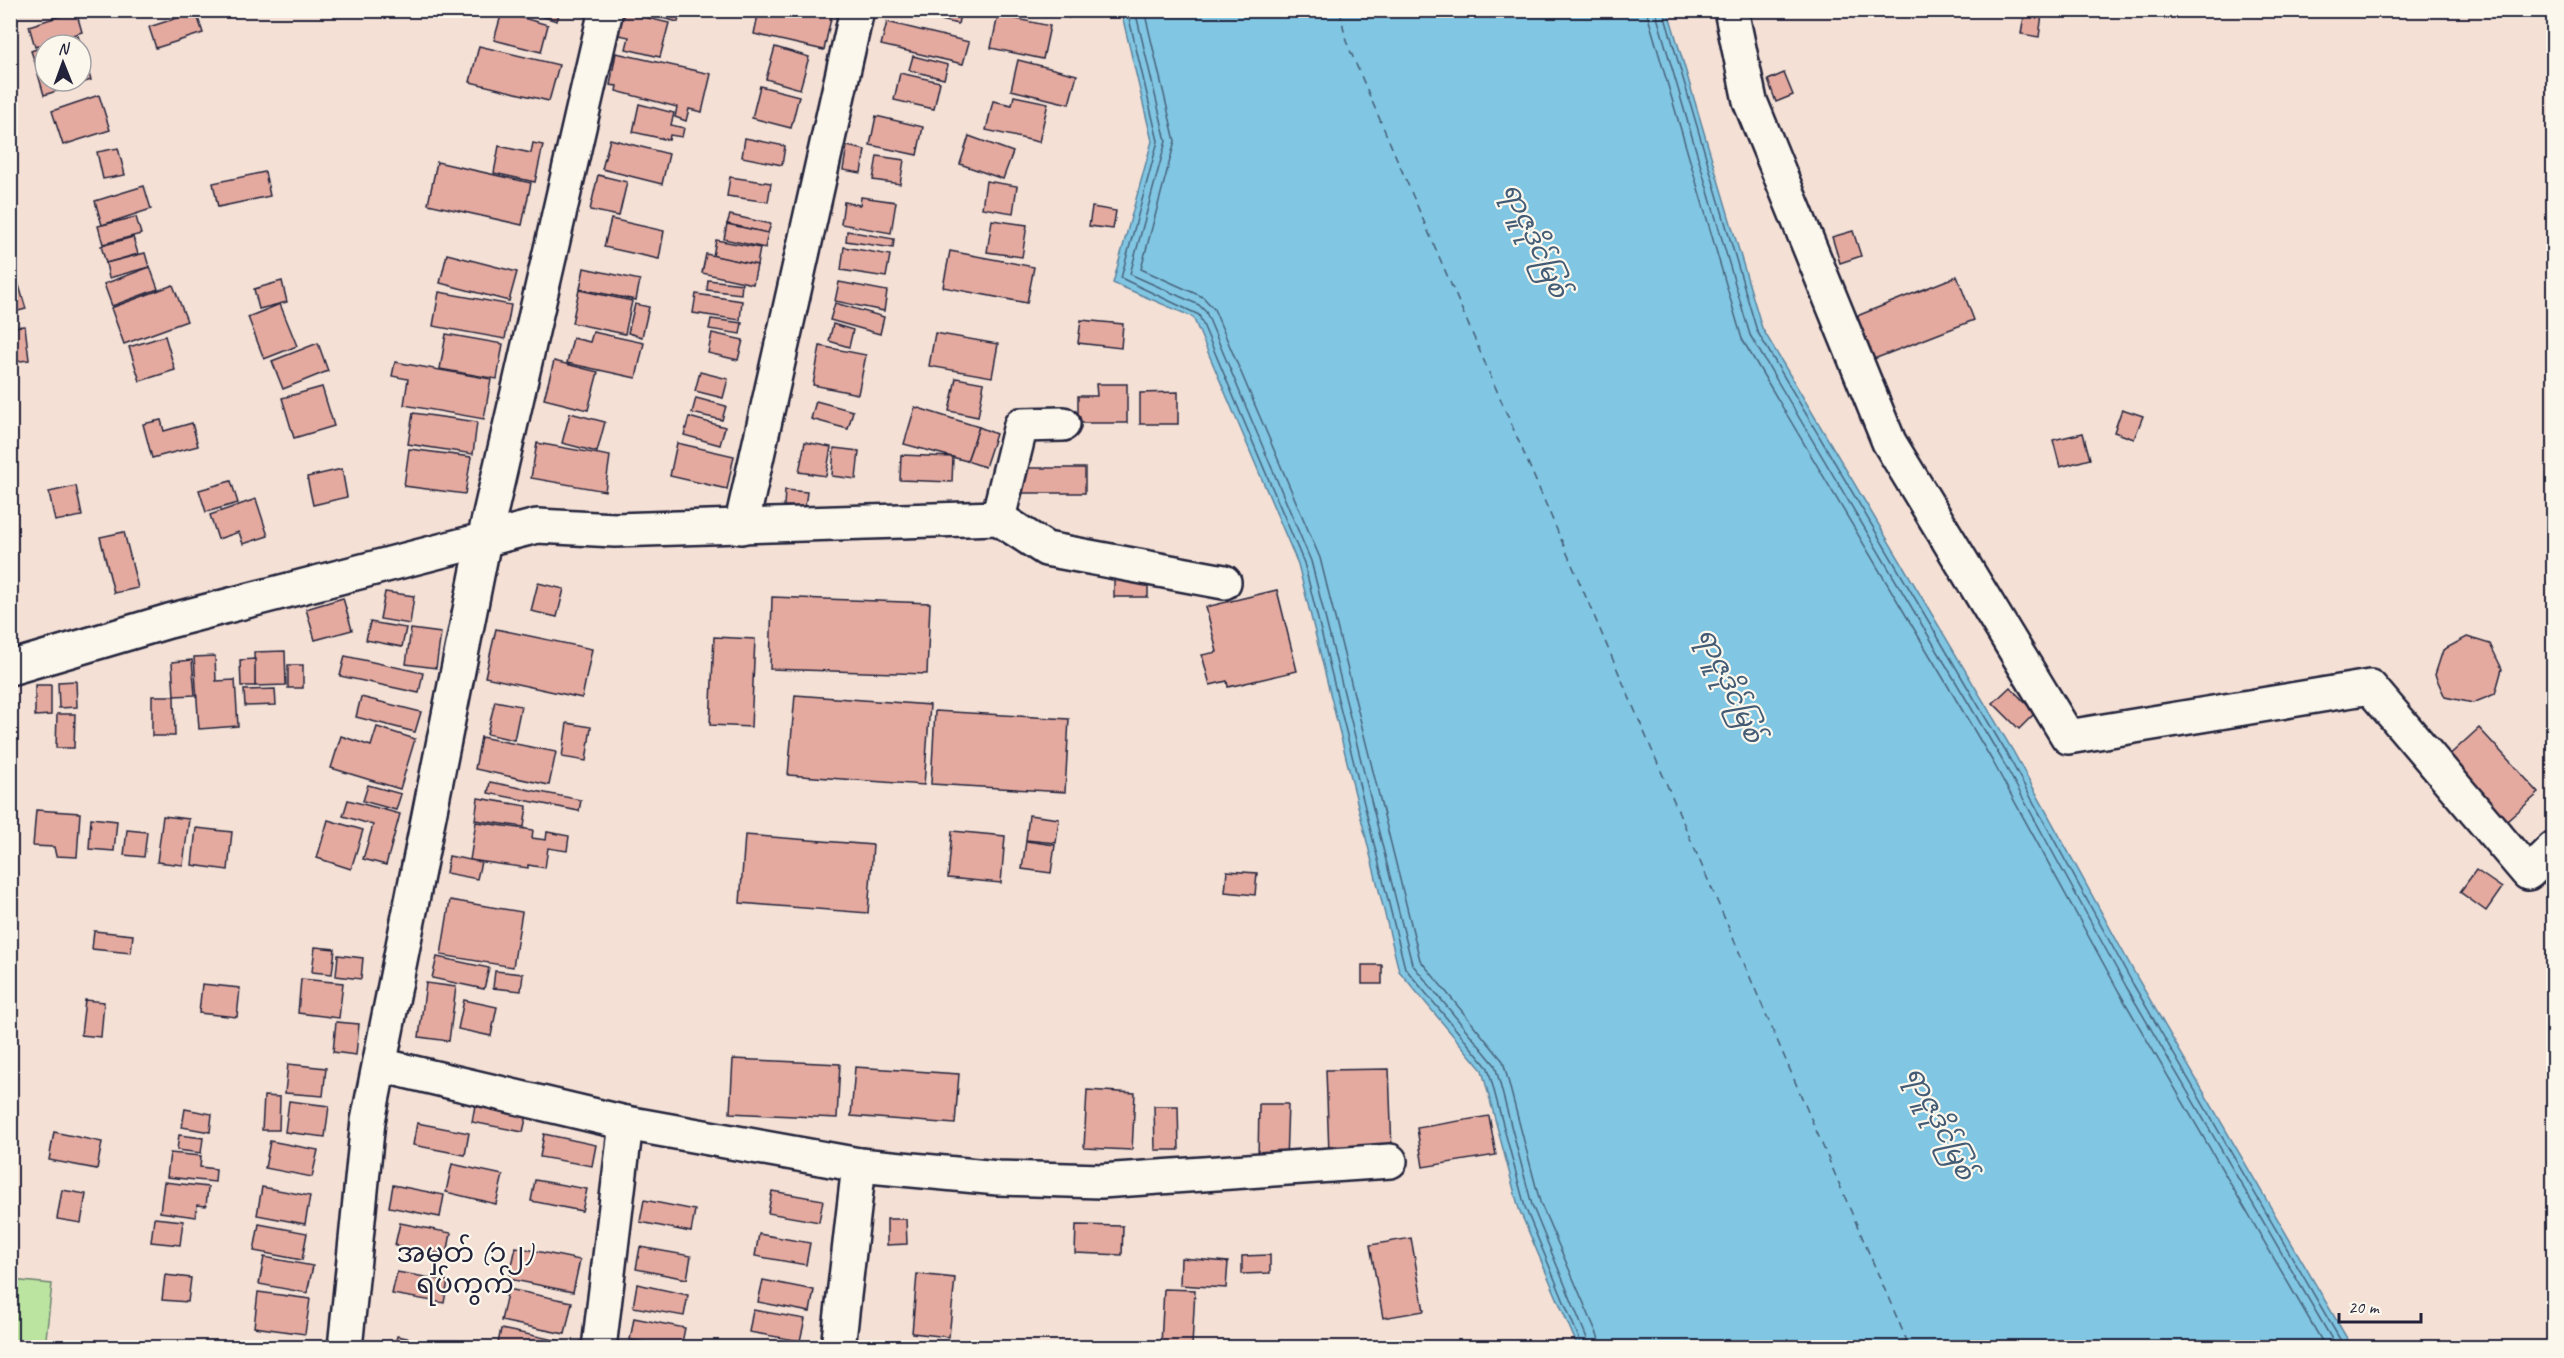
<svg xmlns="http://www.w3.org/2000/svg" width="2564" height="1358" viewBox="0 0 2564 1358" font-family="Caveat,'Noto Sans Myanmar',sans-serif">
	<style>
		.green { fill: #bbe4a1; stroke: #6e836e; stroke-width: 1.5 }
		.water { fill: #81c6e2; stroke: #5b849f; stroke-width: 1.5 }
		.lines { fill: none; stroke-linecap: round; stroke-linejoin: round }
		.shore { stroke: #48647e; stroke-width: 1.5 }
		.ferry { stroke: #435b75; stroke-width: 1.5; stroke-dasharray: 8 6; stroke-linecap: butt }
		.building { fill: #e4aa9f; stroke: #22223b; stroke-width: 1.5 }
		.minor-casing { stroke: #22223b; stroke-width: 38 }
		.minor { stroke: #fbf7ec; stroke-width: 33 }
		.labels { text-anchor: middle; stroke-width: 4.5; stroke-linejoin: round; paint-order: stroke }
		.water-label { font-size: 26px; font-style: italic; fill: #435b75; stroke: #fbf7ec }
		.quarter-label { font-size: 27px; fill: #22223b; stroke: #fbf7ec }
	</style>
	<rect width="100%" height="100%" fill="#f4e0d5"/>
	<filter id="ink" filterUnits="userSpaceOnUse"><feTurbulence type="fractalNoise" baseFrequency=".0167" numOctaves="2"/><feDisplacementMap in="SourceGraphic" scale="12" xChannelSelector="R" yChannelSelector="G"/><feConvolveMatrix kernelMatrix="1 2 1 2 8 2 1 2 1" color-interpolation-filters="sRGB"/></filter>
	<g filter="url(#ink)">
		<polygon class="green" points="11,1280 52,1284 45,1347 11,1347"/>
		<polygon class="water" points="1121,11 1668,11 1762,328 2013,751 2139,981 2352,1347 1578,1347 1519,1209 1482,1070 1399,971 1298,564 1193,317 1113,283 1152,141"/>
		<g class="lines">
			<g class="shore">
				<polyline points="1127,10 1158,141 1121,278 1199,315 1304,563 1405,968 1488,1068 1525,1207 1583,1348"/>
				<polyline points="1135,10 1166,141 1130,274 1199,305 1206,312 1311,561 1412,964 1495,1065 1532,1205 1591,1348"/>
				<polyline points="1144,10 1175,141 1141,269 1203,297 1214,309 1320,558 1420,960 1503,1061 1540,1202 1598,1336 1600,1348"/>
				<polyline points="1646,10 1742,339 1993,762 2119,992 2326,1348"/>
				<polyline points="1655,10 1750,335 2001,758 2127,988 2337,1348"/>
				<polyline points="1663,10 1757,331 2007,754 2133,984 2345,1348"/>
			</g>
			<polyline class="ferry" points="1340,10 1346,41 1910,1348"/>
		</g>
		<g class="building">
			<polygon points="521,10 560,10 557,21"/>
			<polygon points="633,10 681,10 678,22"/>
			<polygon points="759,10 816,10 832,14 824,50 754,34"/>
			<polygon points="912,10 961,10 958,24 912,13"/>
			<polygon points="1047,10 1071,10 1069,18"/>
			<polygon points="76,11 82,32 35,47 29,26"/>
			<polygon points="618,11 669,23 660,57 626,49 629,37 614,34"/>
			<polygon points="2025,11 2042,14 2039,37 2021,34"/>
			<polygon points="196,12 203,33 156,48 149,27"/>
			<polygon points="502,12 548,25 541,52 494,40"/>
			<polygon points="998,15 1050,26 1043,59 991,48"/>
			<polygon points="887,22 969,42 963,64 881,45"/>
			<polygon points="78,36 81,45 49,45"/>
			<polygon points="45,46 45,69 38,71 31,51"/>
			<polygon points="479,46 559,65 549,101 470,82"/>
			<polygon points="775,47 809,57 800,89 766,79"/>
			<polygon points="616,53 711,74 702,112 689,109 686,121 675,117 677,107 616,91 617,86 610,85"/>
			<polygon points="913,56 948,65 944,79 909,70"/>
			<polygon points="84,59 91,80 44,95 38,74 45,72 45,81 81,81 81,61"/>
			<polygon points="1018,60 1077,75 1069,104 1011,90"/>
			<polygon points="900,73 940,82 934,109 894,100"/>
			<polygon points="1784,73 1793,95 1776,102 1768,80"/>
			<polygon points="760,86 799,96 791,128 752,118"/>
			<polygon points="99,95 110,130 63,145 52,111"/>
			<polygon points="1014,96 1048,103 1039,142 986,130 993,101 1012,105"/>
			<polygon points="639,104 674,113 671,125 684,128 682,137 670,135 669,140 633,132"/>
			<polygon points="876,116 923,127 917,155 870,145"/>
			<polygon points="969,136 1013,152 1003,179 960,164"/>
			<polygon points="745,138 785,146 782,165 742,157"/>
			<polygon points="610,139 669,154 662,184 602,169"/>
			<polygon points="533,143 543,145 535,182 494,173 499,146 531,153"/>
			<polygon points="847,146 865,150 861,173 843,170"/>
			<polygon points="118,148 125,175 103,179 97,152"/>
			<polygon points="877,156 904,160 900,184 873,180"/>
			<polygon points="437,162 531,183 522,225 428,204"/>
			<polygon points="265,172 270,196 218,207 213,183"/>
			<polygon points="598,175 627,182 619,216 590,210"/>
			<polygon points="730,177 771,183 768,202 727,196"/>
			<polygon points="986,181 1017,186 1013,213 982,208"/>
			<polygon points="144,186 151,209 102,225 95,201"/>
			<polygon points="861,197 896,202 891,233 841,224 844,202 860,205"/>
			<polygon points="1092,207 1116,211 1113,229 1089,226"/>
			<polygon points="730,215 771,224 768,233 727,224"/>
			<polygon points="136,217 141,234 103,244 98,226"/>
			<polygon points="611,219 664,231 659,259 604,247"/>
			<polygon points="992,220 1027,225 1022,257 987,252"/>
			<polygon points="727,224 768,233 765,248 724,239"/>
			<polygon points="847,231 894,239 893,248 846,241"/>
			<polygon points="1853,231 1861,256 1840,263 1832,237"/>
			<polygon points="133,237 138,254 106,263 101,246"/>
			<polygon points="716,240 760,248 757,265 713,256"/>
			<polygon points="844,247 890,255 886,277 841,270"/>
			<polygon points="950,251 1034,267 1027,303 943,287"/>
			<polygon points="145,253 149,267 109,278 106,263"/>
			<polygon points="447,254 517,272 509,301 440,283"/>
			<polygon points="706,254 757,265 753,284 702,273"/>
			<polygon points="150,267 158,289 112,306 104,284"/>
			<polygon points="584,268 640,280 636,300 580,289"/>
			<polygon points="1957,276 1974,320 1874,359 1857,316"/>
			<polygon points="708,280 742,284 741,294 707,290"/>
			<polygon points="282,281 287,302 259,309 254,289"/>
			<polygon points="18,282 26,309 10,313 10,284"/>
			<polygon points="839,282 887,291 884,311 835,301"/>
			<polygon points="173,285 187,321 124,344 111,308"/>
			<polygon points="579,290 632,301 625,334 572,323"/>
			<polygon points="439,292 511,305 505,339 433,326"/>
			<polygon points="696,294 742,301 740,320 693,313"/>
			<polygon points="835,303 884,317 880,334 830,320"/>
			<polygon points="280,304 297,346 264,359 248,317"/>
			<polygon points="635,304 649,307 642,337 628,333"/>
			<polygon points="711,319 742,323 740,334 709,329"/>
			<polygon points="1081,320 1123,324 1121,348 1078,343"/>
			<polygon points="833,324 853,330 849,347 829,341"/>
			<polygon points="25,326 29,360 10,362 10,327"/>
			<polygon points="593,332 644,343 636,378 567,363 573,338 590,342"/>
			<polygon points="712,333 743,340 738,360 708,353"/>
			<polygon points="935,333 998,344 992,377 929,366"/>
			<polygon points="446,334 503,344 497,379 440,369"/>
			<polygon points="165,336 175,370 140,381 129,347"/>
			<polygon points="318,343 328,371 283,389 272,361"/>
			<polygon points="820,346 866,355 858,394 813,385"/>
			<polygon points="554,361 598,372 588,410 544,399"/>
			<polygon points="395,362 491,379 484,419 404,405 408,379 392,376"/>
			<polygon points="700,372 728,379 723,398 695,391"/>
			<polygon points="956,378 984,383 978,417 949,411"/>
			<polygon points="1096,384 1127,384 1127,423 1078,423 1078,396 1097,396"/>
			<polygon points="322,387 334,426 294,438 282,398"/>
			<polygon points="1178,392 1178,424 1140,424 1140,393"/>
			<polygon points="696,398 726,406 722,420 692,413"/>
			<polygon points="816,401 853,411 848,429 811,419"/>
			<polygon points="915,407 979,427 967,461 904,444"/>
			<polygon points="2122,409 2143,416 2134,439 2114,432"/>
			<polygon points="413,413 477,422 473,454 408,444"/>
			<polygon points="570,413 605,422 597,452 562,443"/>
			<polygon points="689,417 725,427 720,445 684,435"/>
			<polygon points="161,420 164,431 192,423 198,446 152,458 143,424"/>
			<polygon points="979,427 996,434 985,467 967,461"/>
			<polygon points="2083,433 2090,459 2060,467 2053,440"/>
			<polygon points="805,442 831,447 826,476 799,472"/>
			<polygon points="537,443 610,456 605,491 531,478"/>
			<polygon points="677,443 734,456 727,489 670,476"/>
			<polygon points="834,448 859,451 856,479 832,476"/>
			<polygon points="409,449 471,457 465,494 404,486"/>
			<polygon points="901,455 953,457 952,482 900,480"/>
			<rect x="1019" y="468" width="66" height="25"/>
			<polygon points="342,469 347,497 313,505 307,477"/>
			<polygon points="231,481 238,503 206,512 199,490"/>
			<polygon points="76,486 82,516 55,521 49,492"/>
			<polygon points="785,490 807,492 805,507 784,506"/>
			<polygon points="256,499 268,536 243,544 239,532 218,539 210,515"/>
			<polygon points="124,532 138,588 114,593 100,537"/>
			<rect x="1114" y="573" width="34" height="24"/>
			<polygon points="538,583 564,589 557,617 531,611"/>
			<polygon points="1277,590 1297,671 1228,687 1227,681 1210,685 1202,655 1217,652 1206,607"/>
			<polygon points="385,592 414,596 410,624 380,619"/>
			<polygon points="772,597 930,603 927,674 770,669"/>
			<polygon points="343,598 352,630 315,640 306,609"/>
			<polygon points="370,622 406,628 402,647 366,640"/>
			<polygon points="411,629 441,633 436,668 406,664"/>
			<polygon points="496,629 592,649 582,698 485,677"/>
			<polygon points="714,637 755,639 751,727 710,725"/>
			<polygon points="2467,637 2490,644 2502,669 2495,694 2473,703 2445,697 2435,675 2443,650"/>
			<polygon points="285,651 286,685 255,686 254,652"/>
			<polygon points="215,656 216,681 235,680 238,726 199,729 194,657"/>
			<polygon points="345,656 423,673 419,693 340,676"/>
			<polygon points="255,659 255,686 241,686 240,660"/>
			<polygon points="192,660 195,695 174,696 172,662"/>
			<rect x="288" y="665" width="15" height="23"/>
			<polygon points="76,681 77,707 59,708 58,682"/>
			<polygon points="35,685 51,685 51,715 35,716"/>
			<polygon points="2010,687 2035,713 2019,729 1993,703"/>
			<polygon points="275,689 276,705 245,706 244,690"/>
			<polygon points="795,695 930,705 924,785 788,775"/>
			<polygon points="152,696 174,696 175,736 152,736"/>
			<polygon points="361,697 421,712 415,732 356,717"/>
			<polygon points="495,701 521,706 514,740 487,734"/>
			<polygon points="935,711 1069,719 1065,792 931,784"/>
			<polygon points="57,714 75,714 74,748 56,748"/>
			<polygon points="567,723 591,727 586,761 562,757"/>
			<polygon points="377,727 415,739 400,789 331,768 341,736 371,746"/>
			<polygon points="2479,728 2539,793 2492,834 2433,770"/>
			<polygon points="481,737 556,752 549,785 475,769"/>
			<polygon points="490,782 581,800 579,811 488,793"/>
			<polygon points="368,785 401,794 396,810 363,801"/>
			<polygon points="478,798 527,806 524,827 475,820"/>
			<polygon points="348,800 400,814 386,865 363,859 373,825 343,816"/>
			<polygon points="36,810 80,813 77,857 56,856 54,847 33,846"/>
			<polygon points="1029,815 1059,819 1056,843 1026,840"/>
			<polygon points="163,816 189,819 183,865 157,862"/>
			<polygon points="91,818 117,821 114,851 89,849"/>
			<polygon points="328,820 363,830 351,869 317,858"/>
			<polygon points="476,822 533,830 532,838 546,840 547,832 569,836 567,851 548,848 545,868 528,865 528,868 470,860"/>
			<polygon points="196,828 232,832 228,870 192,865"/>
			<polygon points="127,830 147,832 144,857 124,855"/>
			<polygon points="952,831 1005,836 1001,883 948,878"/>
			<polygon points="745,835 873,845 868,913 740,903"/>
			<polygon points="1026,841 1055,845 1051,873 1022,869"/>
			<polygon points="449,856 481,862 477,879 446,873"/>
			<polygon points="2476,870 2502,888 2486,911 2460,892"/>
			<polygon points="1227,871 1257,873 1255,895 1225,892"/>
			<polygon points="450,900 522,912 513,967 441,955"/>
			<polygon points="94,931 133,935 131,953 92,949"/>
			<polygon points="315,947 335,949 332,974 312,972"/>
			<polygon points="338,955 363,958 361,979 336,976"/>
			<polygon points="437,957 489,968 484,989 432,978"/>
			<rect x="1362" y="965" width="20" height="19"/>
			<polygon points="495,971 523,974 521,991 493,988"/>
			<polygon points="301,979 343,983 339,1018 298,1013"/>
			<polygon points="426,983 456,987 449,1041 419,1037"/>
			<polygon points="202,984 240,988 237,1017 199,1013"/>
			<polygon points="85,1000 104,1002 101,1037 81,1035"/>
			<polygon points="464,1000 497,1007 491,1036 458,1029"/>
			<polygon points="336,1022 359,1024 356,1055 333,1052"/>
			<polygon points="733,1059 840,1064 837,1118 730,1113"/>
			<polygon points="288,1064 326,1068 323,1096 285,1093"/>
			<polygon points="855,1067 959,1074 955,1124 851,1116"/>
			<polygon points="1389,1069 1392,1151 1329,1153 1326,1070"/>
			<polygon points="1087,1090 1135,1093 1132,1150 1084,1148"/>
			<polygon points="264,1096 280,1097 279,1130 262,1130"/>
			<polygon points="476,1100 528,1110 523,1132 472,1122"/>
			<polygon points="289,1101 329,1106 325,1137 285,1132"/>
			<polygon points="1259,1104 1288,1104 1286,1161 1258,1160"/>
			<polygon points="1154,1106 1178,1106 1179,1150 1155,1150"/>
			<polygon points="185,1109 212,1114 210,1132 182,1127"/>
			<polygon points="1489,1116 1496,1155 1423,1167 1417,1128"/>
			<polygon points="417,1123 469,1133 465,1155 413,1145"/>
			<polygon points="54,1132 102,1142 97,1169 49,1160"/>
			<polygon points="544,1134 596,1145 592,1166 540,1157"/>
			<polygon points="179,1135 203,1138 201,1153 177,1150"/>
			<polygon points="270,1141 318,1150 312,1177 265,1168"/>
			<polygon points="170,1153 201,1156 200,1167 216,1169 215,1182 167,1177"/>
			<polygon points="452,1164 503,1175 496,1204 446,1192"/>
			<polygon points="535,1180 587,1189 582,1211 531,1201"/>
			<polygon points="164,1182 208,1187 206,1206 197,1205 196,1217 160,1212"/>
			<polygon points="393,1185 444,1195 440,1217 389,1207"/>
			<polygon points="262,1187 310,1196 305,1224 257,1215"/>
			<polygon points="62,1190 86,1194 81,1223 57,1219"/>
			<polygon points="772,1191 823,1200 819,1222 768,1213"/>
			<polygon points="644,1200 695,1210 691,1232 640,1222"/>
			<polygon points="154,1218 183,1221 180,1245 151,1242"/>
			<polygon points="887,1219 906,1219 907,1244 887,1245"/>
			<polygon points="400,1223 451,1233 447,1255 395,1245"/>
			<polygon points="259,1224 307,1233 302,1260 254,1251"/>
			<polygon points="1076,1225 1123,1226 1122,1255 1075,1253"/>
			<polygon points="759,1234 810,1243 806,1265 755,1256"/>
			<polygon points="1411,1238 1424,1311 1383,1318 1370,1245"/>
			<polygon points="516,1247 580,1260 573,1292 509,1279"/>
			<polygon points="640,1247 691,1256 687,1279 636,1269"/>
			<polygon points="1270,1255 1270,1273 1242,1274 1242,1256"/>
			<polygon points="264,1257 313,1266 307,1293 259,1284"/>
			<polygon points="1181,1258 1228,1262 1226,1288 1180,1285"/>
			<polygon points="397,1272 448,1281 444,1303 392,1294"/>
			<polygon points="917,1274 955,1278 949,1337 912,1333"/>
			<polygon points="165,1275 191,1278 188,1302 162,1300"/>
			<polygon points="763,1280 814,1290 810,1312 758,1302"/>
			<polygon points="637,1284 688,1295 684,1316 633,1307"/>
			<polygon points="508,1289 572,1302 565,1334 501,1321"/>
			<polygon points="1164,1289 1195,1290 1192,1346 1161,1344"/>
			<polygon points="258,1292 310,1299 305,1334 254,1327"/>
			<polygon points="753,1310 805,1319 800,1341 749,1332"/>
			<polygon points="634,1318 685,1328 681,1348 630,1340"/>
			<polygon points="501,1329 565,1342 564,1348 497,1348"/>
			<polygon points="397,1336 448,1346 448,1348 394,1348"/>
			<polygon points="251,1338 301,1344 300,1348 250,1348"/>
		</g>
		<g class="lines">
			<defs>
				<g id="minor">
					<polyline points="1731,10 1750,101 1889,442 2068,737 2370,687 2528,873 2554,848"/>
					<polyline points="998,518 1021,425 1063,424"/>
					<polyline points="741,527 857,10"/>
					<polyline points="10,668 169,621 537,526 615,530 998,518 1046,549 1224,582"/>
					<polyline points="380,1065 626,1123 859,1165 998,1178 1101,1181 1390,1161"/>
					<polyline points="345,1348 368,1121 484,540 606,10"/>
					<polyline points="599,1348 626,1123"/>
					<polyline points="838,1348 859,1165"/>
				</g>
			</defs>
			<use href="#minor" class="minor-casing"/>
			<use href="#minor" class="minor"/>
		</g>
	</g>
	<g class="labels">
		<g class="water-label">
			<text transform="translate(1536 240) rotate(66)" y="9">ရာဇူဒိုင်မြစ်</text>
			<text transform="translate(1731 685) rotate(66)" y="9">ရာဇူဒိုင်မြစ်</text>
			<text transform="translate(1941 1123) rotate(64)" y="9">ရာဇူဒိုင်မြစ်</text>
		</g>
		<g class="quarter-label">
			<text x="465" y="1262">အမှတ် (၁၂)<tspan x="465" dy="31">ရပ်ကွက်</tspan></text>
		</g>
	</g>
	<rect width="2564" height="1358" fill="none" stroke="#fbf7ec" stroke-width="36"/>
	<rect x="18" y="18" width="2528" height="1322" fill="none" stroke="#22223b" stroke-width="2" filter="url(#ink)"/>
	<g transform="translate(63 63) rotate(359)"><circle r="28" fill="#fbf7ec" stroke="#a4a2a5" stroke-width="1.5"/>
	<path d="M0-4.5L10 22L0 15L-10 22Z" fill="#22223b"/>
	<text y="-9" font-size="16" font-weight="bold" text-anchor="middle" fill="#22223b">N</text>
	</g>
	<path d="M2339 1313v9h82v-9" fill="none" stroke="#22223b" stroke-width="3"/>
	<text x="2348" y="1313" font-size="18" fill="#22223b" stroke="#fbf7ec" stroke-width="4.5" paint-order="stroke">20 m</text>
</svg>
